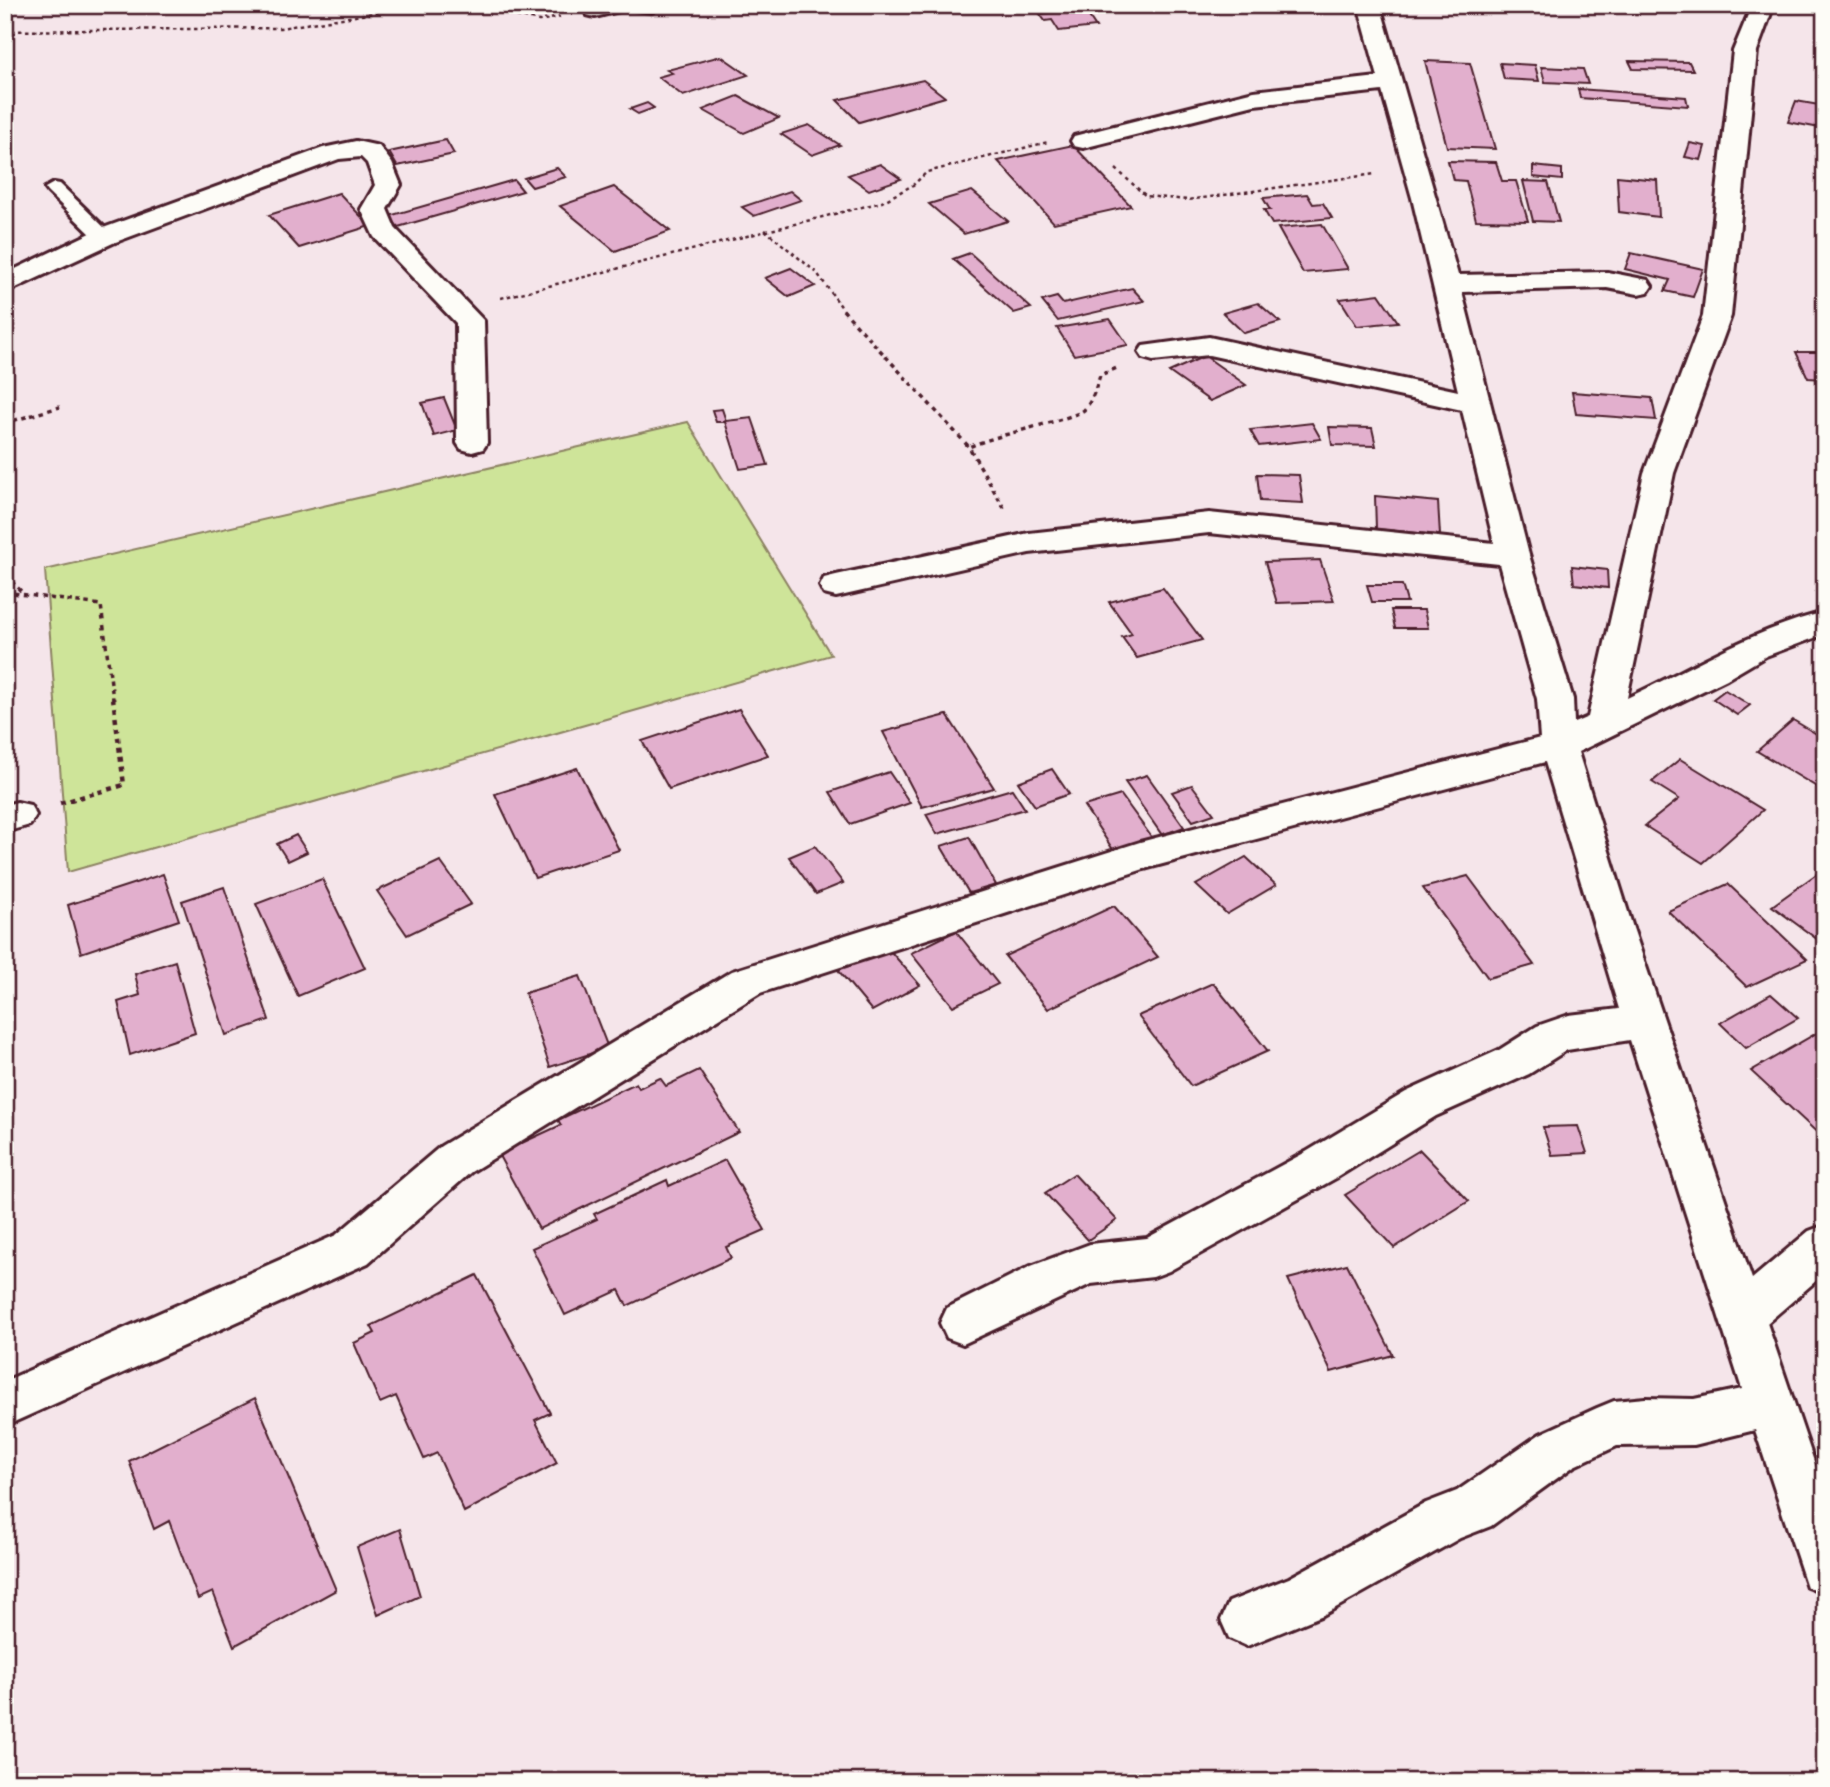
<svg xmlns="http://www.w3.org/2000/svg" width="1830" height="1787" viewBox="0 0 1830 1787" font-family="Caveat,sans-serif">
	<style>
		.green { fill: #cee499; stroke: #8c8262; stroke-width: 2 }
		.building { fill: #e2afcd; stroke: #4a1f2b; stroke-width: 2 }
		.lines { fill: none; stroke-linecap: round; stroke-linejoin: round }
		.lane-casing { stroke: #4a1f2b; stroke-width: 6 }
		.street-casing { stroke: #4a1f2b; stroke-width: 6 }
		.path-far2 { stroke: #4a1f2b; stroke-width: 2.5; stroke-dasharray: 3.5 3.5; stroke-linecap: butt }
		.path-far1 { stroke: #4a1f2b; stroke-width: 3.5; stroke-dasharray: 4.5 4.5; stroke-linecap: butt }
		.path { stroke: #4a1f2b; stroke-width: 4.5; stroke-dasharray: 5 5; stroke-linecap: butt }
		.lane { fill: #fdfcf7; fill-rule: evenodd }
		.street { fill: #fdfcf7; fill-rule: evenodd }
	</style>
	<rect width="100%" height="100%" fill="#f5e5ea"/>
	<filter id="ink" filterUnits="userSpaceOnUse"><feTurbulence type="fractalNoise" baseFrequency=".0143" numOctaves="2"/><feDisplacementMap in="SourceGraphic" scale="14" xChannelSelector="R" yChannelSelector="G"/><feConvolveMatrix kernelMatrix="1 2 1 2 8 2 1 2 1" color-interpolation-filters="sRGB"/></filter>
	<g filter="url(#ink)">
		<polygon class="green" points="688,422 831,655 68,872 45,570"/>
		<g class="building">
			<polygon points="537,5 579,5 545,13"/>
			<polygon points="920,5 972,5 972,6 925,12"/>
			<polygon points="1619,5 1654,5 1657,12 1622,12"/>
			<polygon points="1084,9 1096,27 1059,31 1052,20 1045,21 1040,14"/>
			<polygon points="721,56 748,75 683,96 658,77 672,73 667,70"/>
			<polygon points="1425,61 1470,63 1495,149 1447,147"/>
			<polygon points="1629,61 1689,62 1693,70 1633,69"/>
			<polygon points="1500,63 1535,65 1539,81 1504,79"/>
			<polygon points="1541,67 1583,69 1588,84 1545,82"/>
			<polygon points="923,80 945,97 859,122 837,100"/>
			<polygon points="1578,89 1686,97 1688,106 1580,98"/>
			<polygon points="738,96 779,118 744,133 703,110"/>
			<polygon points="1796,101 1825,106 1825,129 1788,122"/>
			<polygon points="647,103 654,108 638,114 630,109"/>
			<polygon points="809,125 840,145 812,155 781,134"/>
			<polygon points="446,140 454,154 397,166 389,152"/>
			<polygon points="1690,143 1705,146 1701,160 1685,157"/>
			<polygon points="1073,145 1131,206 1054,223 998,161"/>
			<polygon points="1448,161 1496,162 1502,181 1516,181 1528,221 1476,220 1466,181 1453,180"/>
			<polygon points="880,164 901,179 869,190 848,175"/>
			<polygon points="1533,166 1562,169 1562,180 1533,177"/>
			<polygon points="557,168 566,177 532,187 524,178"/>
			<polygon points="1617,176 1657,180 1659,217 1619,212"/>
			<polygon points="514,180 523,191 398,227 389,216"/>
			<polygon points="1523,181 1548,182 1559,222 1533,221"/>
			<polygon points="614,187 670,231 615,251 560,206"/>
			<polygon points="790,191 801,200 754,216 742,207"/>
			<polygon points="972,191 1008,221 964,234 929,204"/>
			<polygon points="339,193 370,226 299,248 269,215"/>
			<polygon points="1307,194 1313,204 1323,203 1332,218 1272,224 1264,210 1270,210 1263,198"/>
			<polygon points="1322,224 1348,269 1303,273 1278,228"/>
			<polygon points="970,253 1031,308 1014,313 953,259"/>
			<polygon points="1631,253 1703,269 1693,297 1665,291 1670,280 1625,269"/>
			<polygon points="791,268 815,286 789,297 765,278"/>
			<polygon points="1132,288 1144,301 1058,321 1042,301 1057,297 1063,304"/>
			<polygon points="1379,294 1398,322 1357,326 1340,299"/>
			<polygon points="1258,303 1280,322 1244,333 1223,313"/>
			<polygon points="1110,319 1128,345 1074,355 1057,328"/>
			<polygon points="1796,352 1818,352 1825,367 1825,379 1808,378"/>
			<polygon points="1205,356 1246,385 1210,401 1169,372"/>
			<polygon points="1572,392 1652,398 1656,420 1576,414"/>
			<polygon points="444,398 457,430 434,436 422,403"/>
			<polygon points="722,409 726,421 752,418 768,465 740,469 725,422 716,422 712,410"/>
			<polygon points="1312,423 1321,439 1259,446 1250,430"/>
			<polygon points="1329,427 1372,428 1376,446 1332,445"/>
			<polygon points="1257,474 1299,475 1303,503 1260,501"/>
			<polygon points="1375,496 1438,502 1440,535 1376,529"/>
			<polygon points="1320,560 1334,601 1277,603 1265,562"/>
			<polygon points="1572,566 1607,570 1608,588 1574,584"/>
			<polygon points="1367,585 1402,585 1407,602 1372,602"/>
			<polygon points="1163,588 1202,640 1137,658 1122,637 1132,634 1109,602"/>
			<polygon points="1391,610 1424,610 1428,628 1395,628"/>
			<polygon points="1725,690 1750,705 1737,715 1713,699"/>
			<polygon points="739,709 768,755 669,789 642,741"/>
			<polygon points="947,715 994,788 922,807 883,732"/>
			<polygon points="1793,720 1825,739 1825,792 1757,751"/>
			<polygon points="1680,759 1763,810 1703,863 1645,826 1679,799 1652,782"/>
			<polygon points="577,768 619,850 535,878 495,794"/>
			<polygon points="1052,769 1069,794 1035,806 1018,782"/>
			<polygon points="889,772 910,803 850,824 830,792"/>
			<polygon points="1147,775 1184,827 1162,835 1125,782"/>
			<polygon points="1192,785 1214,814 1193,821 1172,792"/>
			<polygon points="1012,789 1025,809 937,834 926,814"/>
			<polygon points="1121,795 1153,839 1114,851 1084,806"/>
			<polygon points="296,835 307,852 288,861 277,844"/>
			<polygon points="969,837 996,885 969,893 941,846"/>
			<polygon points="815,846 843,883 816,894 789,857"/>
			<polygon points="1246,857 1276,885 1227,914 1196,885"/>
			<polygon points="440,861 471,904 407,935 377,891"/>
			<polygon points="1825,868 1825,945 1772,906"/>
			<polygon points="163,874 179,920 81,953 68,905"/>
			<polygon points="1468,876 1534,965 1488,978 1423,888"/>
			<polygon points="322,879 365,968 298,996 256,904"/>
			<polygon points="1728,884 1807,959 1747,987 1668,911"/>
			<polygon points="224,887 269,1020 226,1035 182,901"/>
			<polygon points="1114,906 1158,957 1048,1009 1005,956"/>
			<polygon points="956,931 998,984 953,1006 911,953"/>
			<polygon points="885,945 920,985 872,1011 838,970"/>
			<polygon points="175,961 195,1033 130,1055 118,1002 140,995 135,974"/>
			<polygon points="580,976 608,1048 550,1067 525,993"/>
			<polygon points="1213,983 1268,1051 1191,1086 1138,1016"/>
			<polygon points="1771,994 1798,1018 1746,1048 1720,1023"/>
			<polygon points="1822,1030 1825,1033 1825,1140 1751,1071"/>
			<polygon points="699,1070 739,1132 539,1229 498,1154 561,1125 558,1120 636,1083 639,1088 660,1078 666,1086"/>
			<polygon points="1578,1126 1587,1153 1552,1155 1543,1127"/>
			<polygon points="1420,1150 1469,1201 1394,1248 1345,1195"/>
			<polygon points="725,1160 765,1230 726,1247 731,1258 627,1306 619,1290 565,1315 532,1248 597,1219 594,1214 667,1180 669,1186"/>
			<polygon points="1074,1174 1117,1220 1088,1240 1045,1193"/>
			<polygon points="1347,1264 1393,1355 1331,1372 1288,1279"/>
			<polygon points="477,1275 550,1413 535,1420 557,1463 464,1512 437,1453 424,1459 396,1396 380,1403 354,1343 375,1333 371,1326"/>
			<polygon points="255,1398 336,1590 234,1646 213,1592 198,1599 169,1521 154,1529 129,1461"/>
			<polygon points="400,1529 420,1596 378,1615 357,1547"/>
		</g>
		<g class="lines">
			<defs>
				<polygon id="lane" points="54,183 60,184 110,233 113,237 110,241 98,241 48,192 45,188"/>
				<g id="street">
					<polygon points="587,5 626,5 623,10 595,17 587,15 584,10"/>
					<polygon points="633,5 663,5 652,12 636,10"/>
					<path d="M 1358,5 L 1380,5 L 1458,275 L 1607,272 L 1648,280 L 1652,286 L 1648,292 L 1638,294 L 1607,288 L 1462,292 L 1529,555 L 1573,699 L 1574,723 L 1588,717 L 1644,473 L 1703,316 L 1733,51 L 1752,5 L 1774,5 L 1757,51 L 1731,316 L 1674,473 L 1627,698 C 1693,667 1754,629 1825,612 L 1825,634 L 1766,656 L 1727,679 L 1578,752 L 1633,928 L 1752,1279 L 1809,1231 L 1825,1225 L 1825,1273 L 1767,1323 L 1825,1494 L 1825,1594 L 1807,1587 L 1755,1430 L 1694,1445 L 1617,1446 L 1574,1466 L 1491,1526 L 1460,1538 L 1323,1615 L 1247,1646 L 1229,1638 L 1221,1620 L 1229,1602 L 1289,1578 L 1426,1503 L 1457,1491 L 1540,1434 L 1597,1408 L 1614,1401 L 1645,1398 L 1694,1399 L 1742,1389 L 1630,1040 L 1567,1050 L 1529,1074 L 1436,1116 L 1336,1178 L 1169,1271 L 1153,1277 L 1091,1284 L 963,1344 L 947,1338 L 940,1323 L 947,1308 L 1031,1266 L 1090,1244 L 1147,1238 L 1306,1152 L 1406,1092 L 1499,1050 L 1537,1026 L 1569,1015 L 1619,1009 L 1545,762 L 1144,869 L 760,993 L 471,1172 L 368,1263 L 5,1426 L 5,1381 L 336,1235 L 441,1146 L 732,971 L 1140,842 L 1540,738 L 1537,699 L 1499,564 L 1209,533 L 1029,553 L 836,597 L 824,594 L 820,586 L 824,578 L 836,575 L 1029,533 L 1209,513 L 1494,543 L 1462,410 L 1209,355 L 1153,361 L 1143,358 L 1139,352 L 1143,346 L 1209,337 L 1458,391 L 1412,198 L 1382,91 L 1254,105 L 1083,148 L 1074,146 L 1071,141 L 1074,136 L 1254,91 L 1378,77 Z"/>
					<polygon points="356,141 379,146 392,163 401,185 387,209 395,228 484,321 487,443 483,449 472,452 461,449 457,443 456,323 374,237 361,209 375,185 367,163 361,157 339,159 113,243 5,293 5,274 95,231 323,148"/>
					<polygon points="17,802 30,805 36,815 30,825 5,832 5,805"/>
				</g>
			</defs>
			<use href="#lane" class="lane-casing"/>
			<use href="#street" class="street-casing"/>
			<g class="path-far2">
				<polyline points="469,5 539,21 560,17"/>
				<polyline points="5,31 280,28 424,5"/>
				<polyline points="1116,169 1146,196 1188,200 1375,174"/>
				<polyline points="765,230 817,273 845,312"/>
				<polyline points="501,298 882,202 913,185 927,172 1048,142"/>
			</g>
			<g class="path-far1">
				<polyline points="843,310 969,447"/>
				<polyline points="5,423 60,407"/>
				<path d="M 1004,508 L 969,447 C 991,436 1074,419 1084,410 C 1093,400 1096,387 1100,375 L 1117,368"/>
				<polyline points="5,575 21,591"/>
				<polyline points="5,592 101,605 113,699"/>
			</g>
			<polyline class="path" points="60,803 124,785 113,698"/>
			<use href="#lane" class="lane"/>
			<use href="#street" class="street"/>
		</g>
	</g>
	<rect width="1830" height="1787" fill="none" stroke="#fdfcf7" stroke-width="28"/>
	<rect x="14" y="14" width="1802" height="1759" fill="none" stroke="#4a1f2b" stroke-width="2.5" filter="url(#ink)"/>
</svg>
